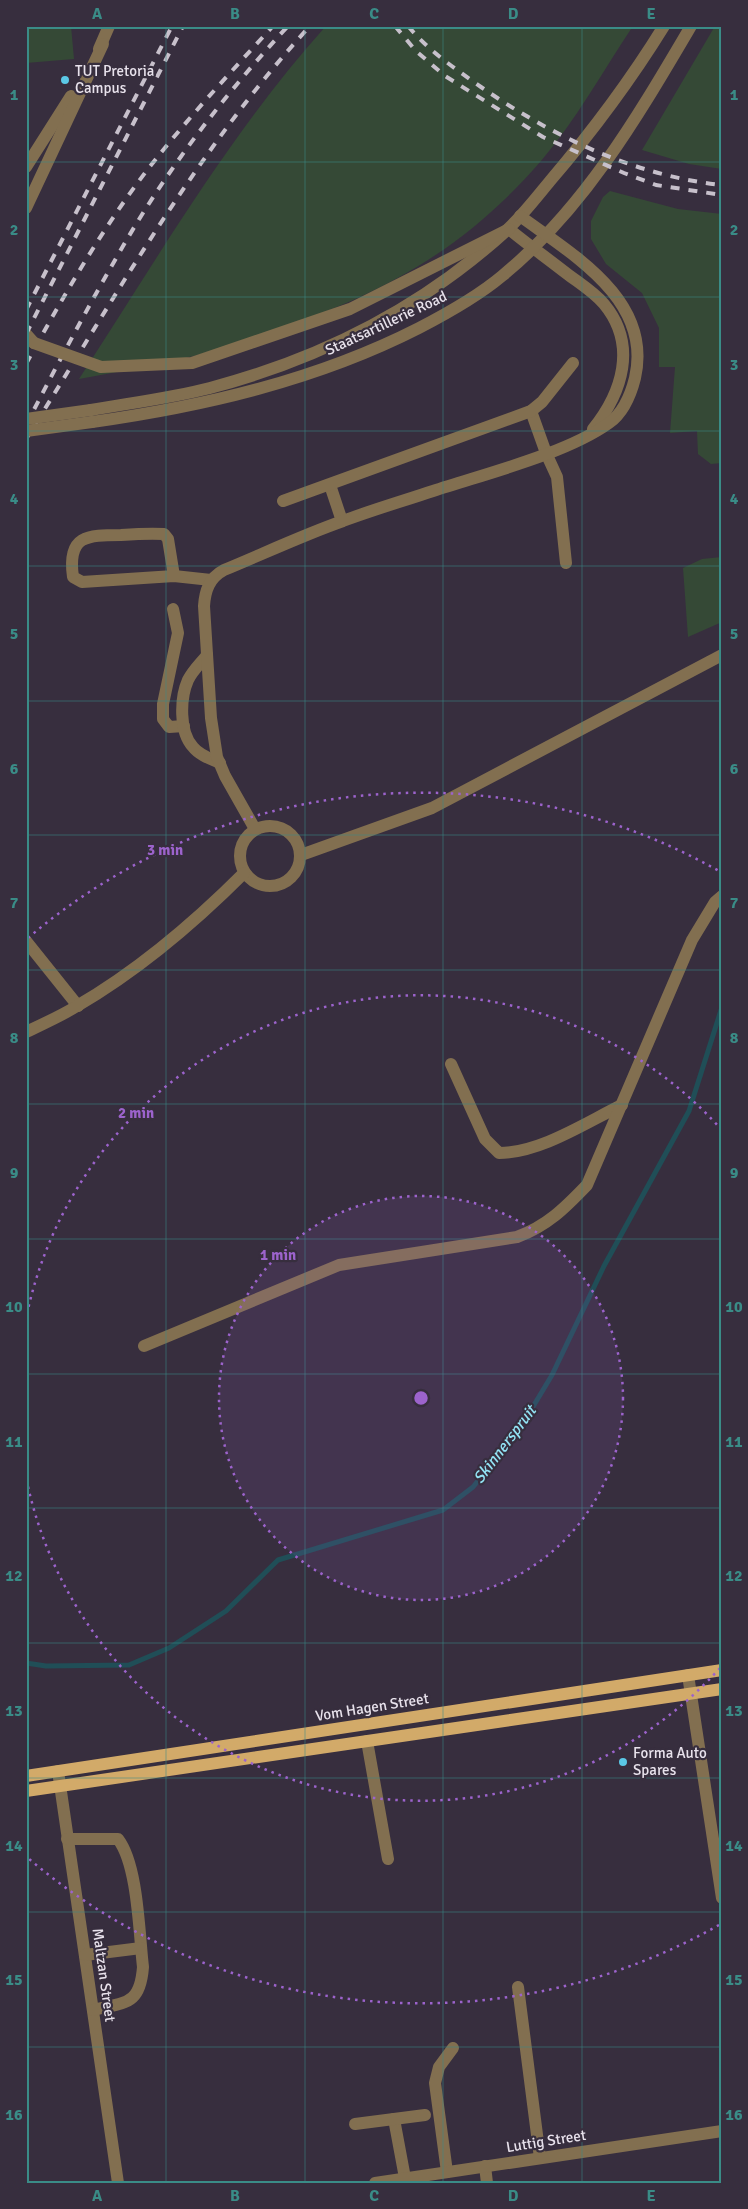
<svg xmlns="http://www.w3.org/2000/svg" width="748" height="2209" viewBox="0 0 748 2209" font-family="Signika,sans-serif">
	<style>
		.green { fill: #354936 }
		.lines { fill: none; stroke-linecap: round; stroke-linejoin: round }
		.stream { stroke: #204e57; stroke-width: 5 }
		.minor { stroke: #826f50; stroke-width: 12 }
		.major { stroke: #d2aa69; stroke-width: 12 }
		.rail { stroke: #c7c0cb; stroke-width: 4; stroke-dasharray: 9 9; stroke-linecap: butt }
		.minor-bridge { stroke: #826f50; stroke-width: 12 }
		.grid { fill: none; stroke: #3a8c87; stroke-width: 1; stroke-opacity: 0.55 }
		.ring { fill: none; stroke: #9c63cc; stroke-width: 2.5; stroke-dasharray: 2.5 5 }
		.poi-dot { fill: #5bc8e6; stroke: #372e3e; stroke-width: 2 }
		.labels { text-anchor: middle; stroke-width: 4.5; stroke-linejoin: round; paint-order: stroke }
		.poi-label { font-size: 15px; fill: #e8e2ec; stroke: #372e3e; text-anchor: start }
		.street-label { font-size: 15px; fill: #e8e2ec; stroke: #372e3e }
		.water-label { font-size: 16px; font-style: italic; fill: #93e4f5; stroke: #372e3e }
		.centre { fill: #9c63cc; stroke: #372e3e; stroke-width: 2.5 }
		.ring-label { font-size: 15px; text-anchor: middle; font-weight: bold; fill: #9c63cc; stroke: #372e3e; stroke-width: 4.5; stroke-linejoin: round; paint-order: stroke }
		.neatline { fill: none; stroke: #3a8c87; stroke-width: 2 }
		.grid-label { font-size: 16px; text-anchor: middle; font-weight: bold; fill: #3a8c87 }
	</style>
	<rect width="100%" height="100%" fill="#372e3e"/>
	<g class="green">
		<polygon points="26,26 71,26 74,59 26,63"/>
		<path d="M 326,26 L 633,26 C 603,71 576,120 541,161 C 462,252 379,296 266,333 C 242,340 218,350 194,356 C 156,365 117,372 79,379 C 155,262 232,130 326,26 Z"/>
		<polygon points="715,26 722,26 722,169 689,164 642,150"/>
		<polygon points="610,191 678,209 722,214 722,463 711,464 698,454 697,431 670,433 675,367 659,367 659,328 642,293 606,264 591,239 591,221 603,197"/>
		<polygon points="722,557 722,622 688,637 683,568 702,559"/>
	</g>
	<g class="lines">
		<polyline class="stream" points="26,1663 46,1666 129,1665 169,1648 226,1611 278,1560 443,1510 473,1487 519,1430 552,1375 604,1266 689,1111 722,1007"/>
		<g class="minor">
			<polyline points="99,49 109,26"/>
			<polyline points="26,167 71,96"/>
			<polyline points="26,208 103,44"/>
			<path d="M 509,229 C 527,244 547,258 566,273 C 579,283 594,292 604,304 C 638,345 622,393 593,429"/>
			<polyline points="26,334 34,343"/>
			<path d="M 91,410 C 131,403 171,398 210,388 C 320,359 423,307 507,230 C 523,215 536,198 550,181 C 591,133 630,81 664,26"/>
			<polyline points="531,411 546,453 557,477 566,563"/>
			<path d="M 92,422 C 205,406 317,380 419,328 C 448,313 477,297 502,276 C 584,209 638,116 691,26"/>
			<polyline points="330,485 342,521"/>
			<polyline points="283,501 531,411 542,402 573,363"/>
			<path d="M 174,576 L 168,539 L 164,534 C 150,533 135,534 121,535 C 87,535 67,535 73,577 L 82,582 L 174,576 L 211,580"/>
			<polyline points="173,609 178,633 163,704 163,719 169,727 184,726"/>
			<path d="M 207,655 C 201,663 193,670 188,680 C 180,698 179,732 193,747 C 199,755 211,759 220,763"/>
			<circle cx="270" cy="856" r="30"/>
			<path d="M 255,829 L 225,776 L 217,757 L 211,718 L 204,606 C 205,591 209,578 224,570 C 263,554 303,535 343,521 C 372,510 403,501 433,491 C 484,474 566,454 609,423 C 623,413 631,394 635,378 C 653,300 573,255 520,216"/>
			<polyline points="301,855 432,808 722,655"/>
			<polyline points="26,941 78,1006"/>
			<path d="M 26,1032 C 43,1024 61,1016 77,1006 C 139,970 194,923 244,873"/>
			<path d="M 451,1064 L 485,1139 L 499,1153 C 540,1153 585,1123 622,1105"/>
			<path d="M 144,1346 L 339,1265 L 517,1237 C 547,1226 565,1208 587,1185 L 692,940 L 715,902 L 722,896"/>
			<polyline points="688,1675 722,1898"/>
			<polyline points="367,1741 388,1859"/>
			<polyline points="58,1771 118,2183"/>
			<path d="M 67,1839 L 118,1839 C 138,1865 139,1933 143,1967 C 140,2006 125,2002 93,2010"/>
			<polyline points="85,1955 141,1948"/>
			<polyline points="518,1987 540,2158"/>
			<polyline points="394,2119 405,2178"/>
			<polyline points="355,2124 425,2115"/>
			<polyline points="485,2166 487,2183"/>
			<polyline points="447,2172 435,2083 439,2067 453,2048"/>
			<polyline points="375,2183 722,2131"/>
		</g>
		<g class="major">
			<polyline points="26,1776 722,1670"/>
			<polyline points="26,1791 722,1689"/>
		</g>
		<g class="rail">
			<polyline points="395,26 416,51 445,76 543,137 624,173 656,185 722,195"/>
			<path d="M 408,26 C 429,51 454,68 481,87 C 552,136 635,176 722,185"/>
			<polyline points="26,310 172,26"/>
			<polyline points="26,334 183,26"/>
			<path d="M 26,364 C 63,297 101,230 148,169 C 187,119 230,73 273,26"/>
			<path d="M 26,425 C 58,363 91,301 126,241 C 171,164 227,92 288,26"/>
			<path d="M 26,439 C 115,298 197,149 310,26"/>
		</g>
		<g class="minor-bridge">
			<polyline points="34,343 101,367 192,363 350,309 509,229"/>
			<polyline points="26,419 91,410"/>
			<polyline points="26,431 92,422"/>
		</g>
	</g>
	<path class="grid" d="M 166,26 L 166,2183M 305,26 L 305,2183M 443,26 L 443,2183M 582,26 L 582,2183M 26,162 L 722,162M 26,297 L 722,297M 26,431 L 722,431M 26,566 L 722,566M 26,701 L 722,701M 26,835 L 722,835M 26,970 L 722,970M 26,1104 L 722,1104M 26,1239 L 722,1239M 26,1374 L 722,1374M 26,1508 L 722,1508M 26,1643 L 722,1643M 26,1778 L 722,1778M 26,1912 L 722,1912M 26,2047 L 722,2047"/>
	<circle cx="421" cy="1398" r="202" fill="#9c63cc" fill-opacity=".12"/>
	<g class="ring">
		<circle cx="421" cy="1398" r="202"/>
		<path d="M720 1668A403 403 0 0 1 27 1482M27 1314A403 403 0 0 1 720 1128"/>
		<path d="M719 1925A605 605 0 0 1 28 1858M28 938A605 605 0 0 1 719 871"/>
	</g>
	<g class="poi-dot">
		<circle cx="65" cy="80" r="5"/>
		<circle cx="623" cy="1762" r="5"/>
	</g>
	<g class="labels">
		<g class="poi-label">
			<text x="75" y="76">TUT Pretoria<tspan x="75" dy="17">Campus</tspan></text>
			<text x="633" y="1758">Forma Auto<tspan x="633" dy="17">Spares</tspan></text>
		</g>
		<g class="street-label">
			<text transform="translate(386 323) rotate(-25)" y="5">Staatsartillerie Road</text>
			<text transform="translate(372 1707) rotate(-9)" y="5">Vom Hagen Street</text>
			<text transform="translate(104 1975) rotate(82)" y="5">Maltzan Street</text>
			<text transform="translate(546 2141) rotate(-9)" y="5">Luttig Street</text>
		</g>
		<g class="water-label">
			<text transform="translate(504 1444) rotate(-53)" y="6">Skinnerspruit</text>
		</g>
	</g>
	<circle cx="421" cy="1398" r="8" class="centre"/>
	<g class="ring-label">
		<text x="165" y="855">3 min</text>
		<text x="136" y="1118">2 min</text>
		<text x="278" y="1260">1 min</text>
	</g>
	<rect width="748" height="2209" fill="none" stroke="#372e3e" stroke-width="55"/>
	<rect x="28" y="28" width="692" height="2154" class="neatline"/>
	<g class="grid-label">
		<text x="97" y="19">A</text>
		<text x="235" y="19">B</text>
		<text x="374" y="19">C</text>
		<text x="513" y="19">D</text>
		<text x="651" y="19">E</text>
		<text x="14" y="100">1</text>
		<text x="734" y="100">1</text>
		<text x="14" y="235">2</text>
		<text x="734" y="235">2</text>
		<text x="14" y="370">3</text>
		<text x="734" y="370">3</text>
		<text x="14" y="504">4</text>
		<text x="734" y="504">4</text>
		<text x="14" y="639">5</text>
		<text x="734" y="639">5</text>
		<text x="14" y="774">6</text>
		<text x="734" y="774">6</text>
		<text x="14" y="908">7</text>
		<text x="734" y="908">7</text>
		<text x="14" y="1043">8</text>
		<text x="734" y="1043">8</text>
		<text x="14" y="1178">9</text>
		<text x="734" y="1178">9</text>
		<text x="14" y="1312">10</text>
		<text x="734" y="1312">10</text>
		<text x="14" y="1447">11</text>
		<text x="734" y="1447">11</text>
		<text x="14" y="1581">12</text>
		<text x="734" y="1581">12</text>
		<text x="14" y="1716">13</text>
		<text x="734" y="1716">13</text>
		<text x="14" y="1851">14</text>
		<text x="734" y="1851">14</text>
		<text x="14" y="1985">15</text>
		<text x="734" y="1985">15</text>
		<text x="14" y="2120">16</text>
		<text x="734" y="2120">16</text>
		<text x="97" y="2201">A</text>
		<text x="235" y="2201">B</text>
		<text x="374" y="2201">C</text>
		<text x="513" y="2201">D</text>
		<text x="651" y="2201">E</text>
	</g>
</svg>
